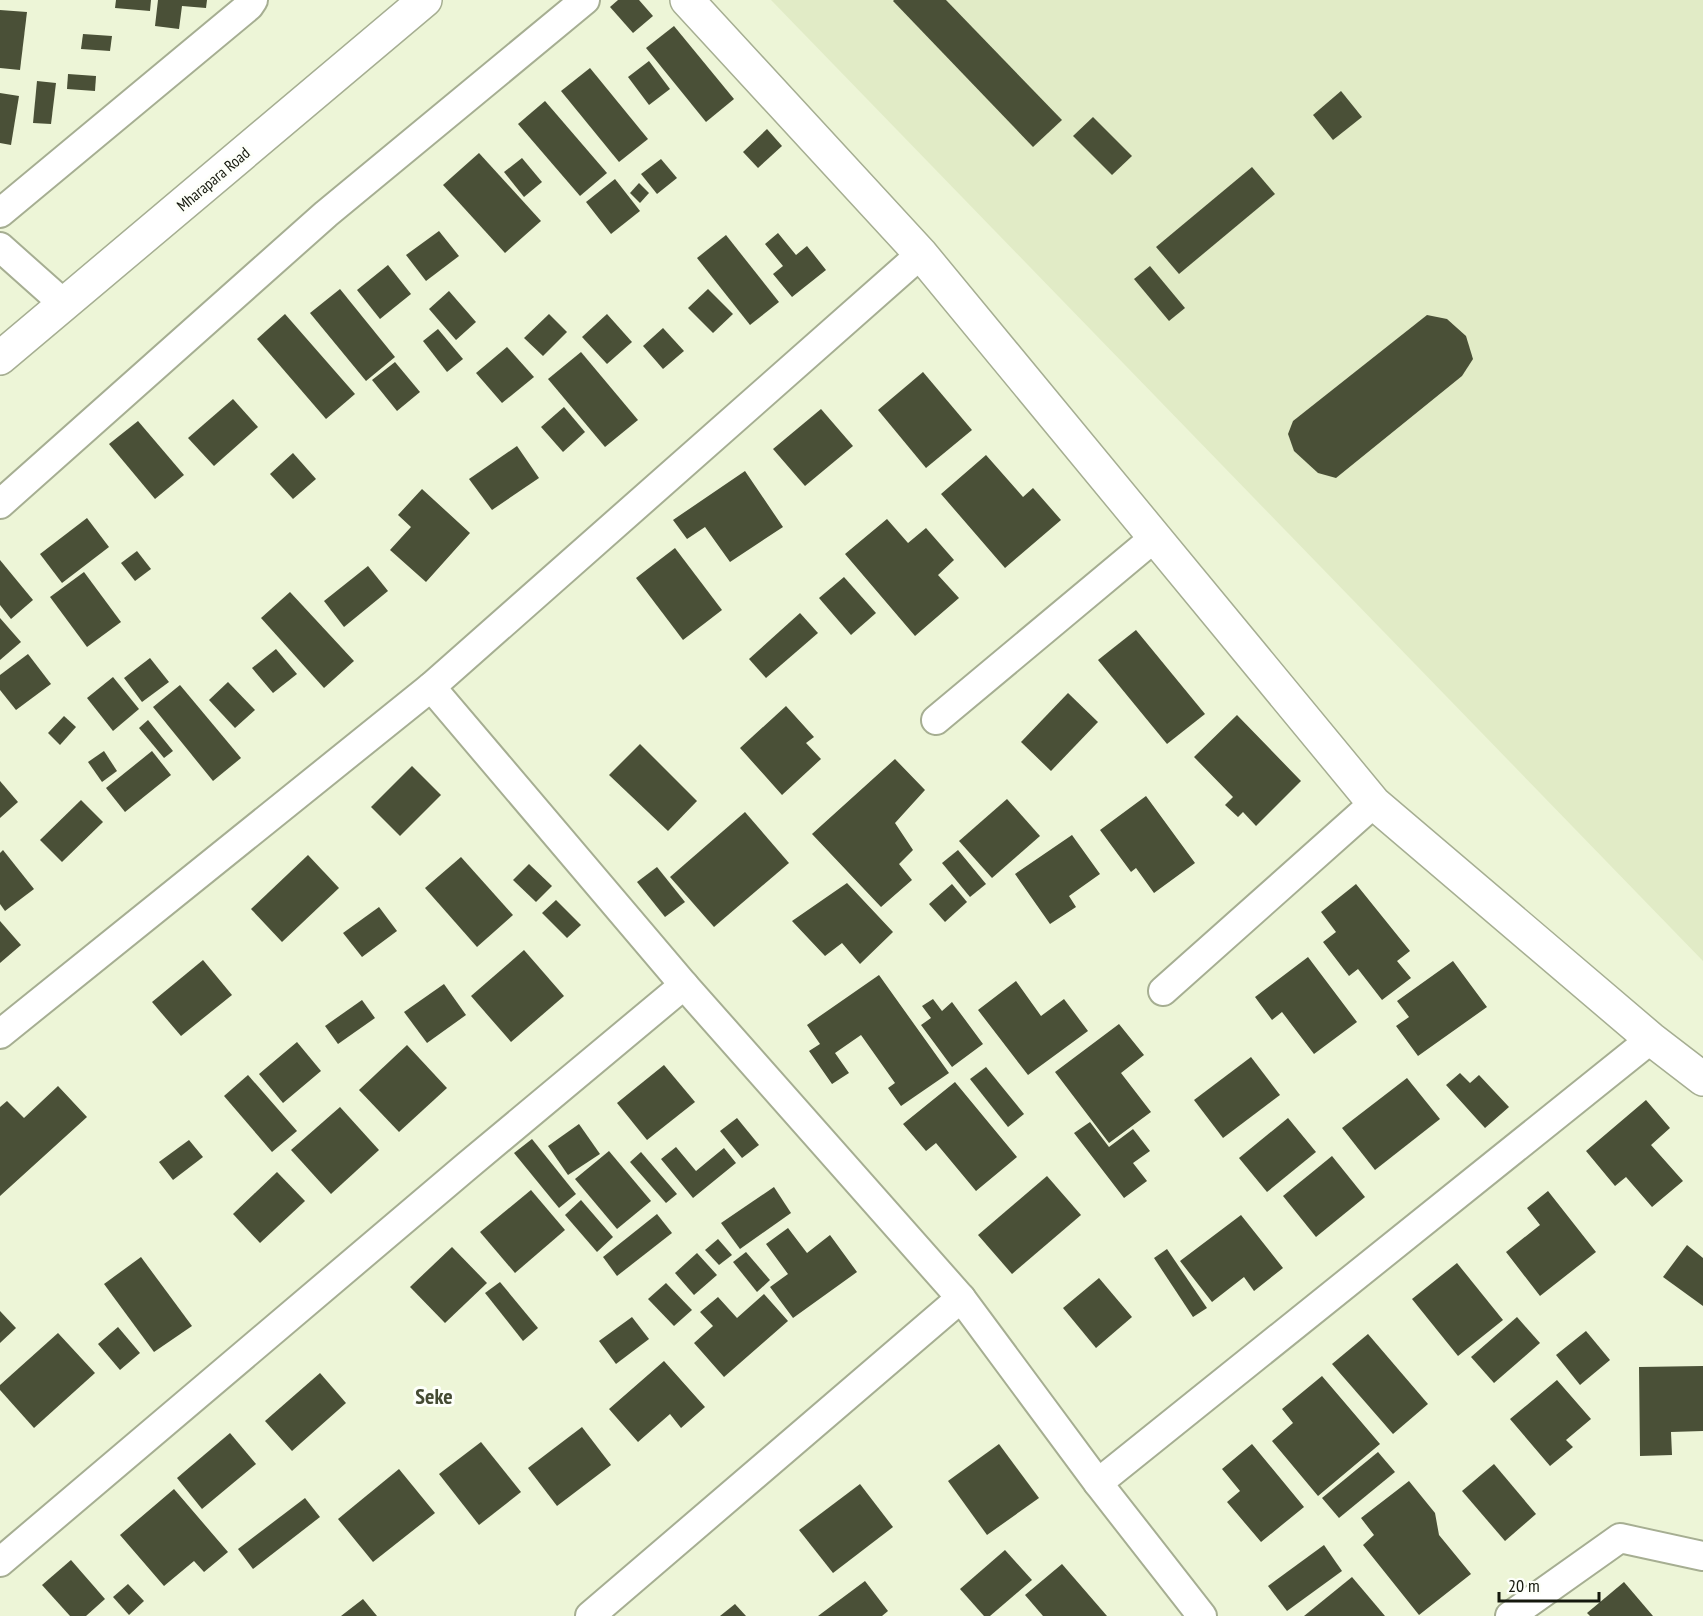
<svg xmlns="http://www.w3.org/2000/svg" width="1703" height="1616" viewBox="0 0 1703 1616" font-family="'PT Sans Narrow',sans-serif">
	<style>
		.built { fill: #e1ebc6 }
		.building { fill: #4a5037 }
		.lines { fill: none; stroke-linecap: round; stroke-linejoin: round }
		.minor-casing { stroke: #a6ae92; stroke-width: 32 }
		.tertiary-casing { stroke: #a6ae92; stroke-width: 36 }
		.secondary-casing { stroke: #a6ae92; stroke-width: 36 }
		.minor { stroke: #fff; stroke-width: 28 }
		.tertiary { stroke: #fff; stroke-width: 33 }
		.secondary { stroke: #fff; stroke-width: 33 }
		.labels { text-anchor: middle; stroke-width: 6; stroke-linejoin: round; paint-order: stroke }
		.street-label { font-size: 16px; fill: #15180d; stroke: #fdfff9 }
		.district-label { font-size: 22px; font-weight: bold; fill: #444a32; stroke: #fdfff9 }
	</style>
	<rect width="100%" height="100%" fill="#edf5d7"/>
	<polygon class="built" points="771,0 1703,0 1703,961"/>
	<g class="building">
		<polygon points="116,0 151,0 150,11 115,8"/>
		<polygon points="158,0 207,0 206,8 182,6 179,29 155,26"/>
		<polygon points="618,0 639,0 653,16 633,33 610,7"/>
		<polygon points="894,0 946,0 1062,120 1033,147 893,1"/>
		<polygon points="0,10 27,12 20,70 0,68"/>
		<polygon points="674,26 734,99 706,122 646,48"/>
		<polygon points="83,34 112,36 110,51 81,49"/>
		<polygon points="649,61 670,89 649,105 628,77"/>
		<polygon points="590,68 648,139 619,162 561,91"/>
		<polygon points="68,74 96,76 95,91 67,89"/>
		<polygon points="37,81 56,83 51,124 33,123"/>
		<polygon points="1341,91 1362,117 1333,140 1313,115"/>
		<polygon points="0,93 19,96 11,145 0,143"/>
		<polygon points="545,101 607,173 580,196 518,124"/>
		<polygon points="1093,117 1132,156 1112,175 1073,136"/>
		<polygon points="767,129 782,146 758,168 743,152"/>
		<polygon points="479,153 541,221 505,253 443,185"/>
		<polygon points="522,158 542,182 524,197 504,172"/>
		<polygon points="661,159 677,178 657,194 641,174"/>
		<polygon points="1252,167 1275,194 1179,274 1156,247"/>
		<polygon points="615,179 640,211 611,234 586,202"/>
		<polygon points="639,183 649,193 640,203 630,193"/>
		<polygon points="439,231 459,256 426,281 406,255"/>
		<polygon points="778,233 796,255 807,246 826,270 792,297 773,274 783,266 765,244"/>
		<polygon points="726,235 779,302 750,325 697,258"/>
		<polygon points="388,265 411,294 380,319 357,290"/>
		<polygon points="1150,266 1185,308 1169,321 1134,279"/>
		<polygon points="340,289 395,357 366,381 310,313"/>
		<polygon points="708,289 733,314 713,333 688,308"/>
		<polygon points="449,291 476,322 456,340 429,309"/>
		<polygon points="285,314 355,394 326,419 257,339"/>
		<polygon points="549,314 567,332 543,356 524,338"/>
		<polygon points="607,314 632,342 607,364 582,337"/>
		<polygon points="1427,315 1447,319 1466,336 1473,359 1462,376 1336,478 1318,473 1294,451 1288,434 1293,421"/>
		<polygon points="663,328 684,351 663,369 643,346"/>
		<polygon points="438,329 463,359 447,372 423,341"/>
		<polygon points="507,347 534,377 502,403 476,373"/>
		<polygon points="581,352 638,420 605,447 548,379"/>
		<polygon points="395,362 420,392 397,411 372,380"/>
		<polygon points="923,372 972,430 926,468 878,410"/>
		<polygon points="233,399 258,427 214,466 188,438"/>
		<polygon points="564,407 585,432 563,452 541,427"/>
		<polygon points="821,409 853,446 805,486 773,449"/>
		<polygon points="138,421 184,475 155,499 109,444"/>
		<polygon points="517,446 539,478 492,510 469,479"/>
		<polygon points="293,453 316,479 293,499 270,474"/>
		<polygon points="986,455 1023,497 1033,488 1061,520 1005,568 941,494"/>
		<polygon points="745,471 783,527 730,562 705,527 687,539 673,520"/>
		<polygon points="422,489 470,533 426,582 390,550 411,527 398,515"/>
		<polygon points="87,518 109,547 62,583 40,554"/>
		<polygon points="887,519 908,543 926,528 954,560 938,575 959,598 915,636 845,554"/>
		<polygon points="675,548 722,610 683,640 636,578"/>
		<polygon points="137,551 151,569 135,581 121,563"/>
		<polygon points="0,560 33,600 11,619 0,605"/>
		<polygon points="368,566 388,591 344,627 324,601"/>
		<polygon points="84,572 121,622 87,647 50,597"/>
		<polygon points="844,577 876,613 851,635 819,598"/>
		<polygon points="290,592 354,661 324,688 261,618"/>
		<polygon points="800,613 818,633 766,678 749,659"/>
		<polygon points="0,618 21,642 0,660"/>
		<polygon points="1136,630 1205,714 1167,744 1098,660"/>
		<polygon points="276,649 297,674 273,693 252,668"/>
		<polygon points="28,654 51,684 16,710 0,690 0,675"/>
		<polygon points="150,658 169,682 142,702 124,678"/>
		<polygon points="113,677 139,709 113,731 87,698"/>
		<polygon points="228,682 255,710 235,728 209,700"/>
		<polygon points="180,685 241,758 213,781 153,707"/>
		<polygon points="1068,693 1098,722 1051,771 1021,742"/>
		<polygon points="786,706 814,737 806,743 821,759 782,795 740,748"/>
		<polygon points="1237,715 1301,781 1256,826 1243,812 1238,817 1225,805 1233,797 1194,757"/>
		<polygon points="64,716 76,727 60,745 48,733"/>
		<polygon points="148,720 173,751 164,758 139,728"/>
		<polygon points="640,744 697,801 668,831 609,775"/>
		<polygon points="104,751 117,771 102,782 88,762"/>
		<polygon points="152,751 171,775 125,812 106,788"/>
		<polygon points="895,759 925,790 895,823 913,850 899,864 912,880 881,907 812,834"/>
		<polygon points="412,766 441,795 400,836 371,807"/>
		<polygon points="0,781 18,802 0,818"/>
		<polygon points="1146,796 1195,863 1154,893 1136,868 1131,872 1100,830"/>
		<polygon points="1007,799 1040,836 992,878 959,841"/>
		<polygon points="81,800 103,822 62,862 40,840"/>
		<polygon points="745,812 789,863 714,927 670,877"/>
		<polygon points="1072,835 1100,874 1069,896 1076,907 1050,924 1015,874"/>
		<polygon points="3,850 34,889 5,911 0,904 0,853"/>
		<polygon points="958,850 986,884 970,897 942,863"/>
		<polygon points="308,855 339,888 282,942 251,909"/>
		<polygon points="461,857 513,915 477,947 425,888"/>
		<polygon points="529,864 552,886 536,902 513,880"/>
		<polygon points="657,867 685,902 665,917 637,882"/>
		<polygon points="847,883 893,932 860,964 842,943 825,956 792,921"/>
		<polygon points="952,884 967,902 945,922 929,904"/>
		<polygon points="1356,884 1410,951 1397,961 1411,978 1382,1000 1358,969 1349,976 1323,942 1336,932 1321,912"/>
		<polygon points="556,900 581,925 567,938 542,913"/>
		<polygon points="379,907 397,931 362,957 343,933"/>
		<polygon points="0,921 21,945 0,963"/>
		<polygon points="524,950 564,996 511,1042 471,996"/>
		<polygon points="1308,957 1357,1022 1314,1054 1282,1012 1272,1020 1255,997"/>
		<polygon points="203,960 232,995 181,1036 152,1002"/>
		<polygon points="1453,961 1487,1007 1418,1056 1396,1026 1409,1017 1397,1001"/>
		<polygon points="879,975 949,1073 901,1106 888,1088 895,1083 861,1035 835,1053 849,1073 832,1084 809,1051 820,1044 807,1025"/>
		<polygon points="1016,981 1041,1016 1064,999 1088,1031 1028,1075 978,1010"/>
		<polygon points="444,984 466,1015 427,1043 404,1012"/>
		<polygon points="933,999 942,1011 952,1002 983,1044 952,1067 921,1025 931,1018 922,1006"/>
		<polygon points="362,1000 375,1018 338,1044 325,1026"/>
		<polygon points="1119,1024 1144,1055 1121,1073 1151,1112 1109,1143 1055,1072"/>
		<polygon points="297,1042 321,1071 283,1103 259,1074"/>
		<polygon points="407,1045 447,1088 399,1132 359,1090"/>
		<polygon points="1251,1057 1280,1095 1223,1138 1194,1100"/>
		<polygon points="664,1065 695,1102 647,1140 617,1103"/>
		<polygon points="986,1067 1024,1114 1008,1127 970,1079"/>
		<polygon points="1460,1073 1470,1083 1479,1075 1509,1107 1485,1128 1446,1085"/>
		<polygon points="248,1075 297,1131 272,1152 224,1096"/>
		<polygon points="1407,1078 1440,1119 1375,1170 1342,1128"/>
		<polygon points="955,1082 1017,1157 976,1191 936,1143 926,1151 903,1124"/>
		<polygon points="58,1086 87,1117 0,1196 0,1107 7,1101 24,1118"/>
		<polygon points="1646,1100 1670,1128 1651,1145 1683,1181 1652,1207 1626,1177 1615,1186 1586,1151"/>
		<polygon points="340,1107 379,1150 331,1194 291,1150"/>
		<polygon points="737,1118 759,1145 742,1158 720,1131"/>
		<polygon points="1288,1118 1316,1152 1267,1192 1239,1158"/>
		<polygon points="1090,1122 1109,1147 1133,1129 1150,1151 1133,1163 1147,1181 1124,1198 1074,1133"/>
		<polygon points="579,1124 600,1154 568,1175 548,1146"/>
		<polygon points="532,1139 576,1194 559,1208 514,1153"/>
		<polygon points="189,1140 203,1157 173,1180 159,1162"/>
		<polygon points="676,1147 696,1171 724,1148 736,1163 693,1198 661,1159"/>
		<polygon points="609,1151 651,1201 617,1229 575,1179"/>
		<polygon points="641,1152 677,1194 666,1203 630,1162"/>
		<polygon points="1332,1156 1365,1197 1316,1237 1283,1196"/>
		<polygon points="277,1172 305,1201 260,1243 233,1214"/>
		<polygon points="1047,1176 1081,1215 1012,1274 978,1235"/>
		<polygon points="774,1187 791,1213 740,1249 721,1223"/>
		<polygon points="531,1190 565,1230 515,1273 480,1232"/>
		<polygon points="1548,1191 1596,1252 1540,1296 1506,1252 1540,1225 1527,1208"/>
		<polygon points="581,1200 613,1237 597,1252 565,1215"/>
		<polygon points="657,1214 672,1233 617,1276 603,1257"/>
		<polygon points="1241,1215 1283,1268 1254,1291 1244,1277 1212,1302 1180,1261"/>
		<polygon points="788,1228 807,1253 830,1235 857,1272 793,1318 770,1287 788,1274 766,1244"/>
		<polygon points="718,1239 732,1255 719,1265 705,1250"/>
		<polygon points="1687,1245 1703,1258 1703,1306 1663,1277"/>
		<polygon points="452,1247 487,1283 445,1323 410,1287"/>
		<polygon points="1167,1249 1207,1308 1193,1317 1154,1258"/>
		<polygon points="746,1252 770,1280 757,1292 733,1262"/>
		<polygon points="697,1253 717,1275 694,1295 675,1273"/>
		<polygon points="141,1257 192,1326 154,1352 104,1284"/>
		<polygon points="1457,1263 1503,1320 1458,1356 1412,1299"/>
		<polygon points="1099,1278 1132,1317 1096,1348 1063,1308"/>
		<polygon points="500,1282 538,1328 523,1341 485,1293"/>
		<polygon points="666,1283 692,1310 674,1326 648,1299"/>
		<polygon points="764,1294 788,1321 724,1377 694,1343 713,1326 700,1312 718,1297 737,1318"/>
		<polygon points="0,1311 16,1328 0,1343"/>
		<polygon points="632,1317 649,1339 616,1364 599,1341"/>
		<polygon points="1517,1317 1540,1343 1494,1383 1471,1357"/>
		<polygon points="118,1327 140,1353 120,1370 98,1344"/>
		<polygon points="1586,1331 1610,1360 1580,1385 1556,1355"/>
		<polygon points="58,1333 95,1373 34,1428 0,1390 0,1385"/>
		<polygon points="1368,1334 1428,1404 1393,1434 1332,1364"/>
		<polygon points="664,1361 705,1407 681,1428 670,1414 638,1442 609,1409"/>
		<polygon points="1703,1366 1703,1431 1671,1432 1672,1455 1640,1456 1639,1367"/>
		<polygon points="320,1373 346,1403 292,1451 265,1421"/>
		<polygon points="1322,1376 1380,1444 1318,1496 1272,1441 1293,1423 1282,1409"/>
		<polygon points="1557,1380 1591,1419 1566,1440 1573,1447 1550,1466 1510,1419"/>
		<polygon points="582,1427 611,1465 557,1506 528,1468"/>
		<polygon points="230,1433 256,1464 202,1509 177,1478"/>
		<polygon points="481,1442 521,1492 479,1525 439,1474"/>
		<polygon points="999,1444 1039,1498 987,1535 948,1481"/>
		<polygon points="1252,1444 1304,1507 1261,1542 1227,1502 1240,1491 1222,1469"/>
		<polygon points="1378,1452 1395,1472 1339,1518 1322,1498"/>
		<polygon points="1494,1464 1536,1514 1505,1541 1462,1491"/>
		<polygon points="399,1469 435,1513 373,1562 338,1519"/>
		<polygon points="1409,1481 1435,1513 1439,1535 1471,1574 1419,1615 1363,1545 1374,1535 1361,1518"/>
		<polygon points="860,1484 893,1527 833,1573 799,1530"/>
		<polygon points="174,1489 228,1552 204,1572 194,1561 164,1586 120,1535"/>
		<polygon points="305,1498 320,1517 253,1569 238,1549"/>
		<polygon points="1324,1545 1342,1571 1287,1611 1268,1586"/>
		<polygon points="1005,1550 1032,1580 990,1616 984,1616 960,1589"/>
		<polygon points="71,1560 105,1599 86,1616 70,1616 42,1585"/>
		<polygon points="1062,1564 1107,1616 1043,1616 1025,1595"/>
		<polygon points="1352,1577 1385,1616 1304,1616"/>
		<polygon points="865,1581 888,1611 882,1616 818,1616"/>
		<polygon points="1624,1582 1653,1616 1590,1616 1587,1613"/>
		<polygon points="128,1584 144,1601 129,1615 113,1597"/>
		<polygon points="363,1599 377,1616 341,1616"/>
		<polygon points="735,1604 746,1616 720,1616"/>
	</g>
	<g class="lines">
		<defs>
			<g id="minor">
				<polyline points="0,213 249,6 253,0"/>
				<polyline points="0,247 64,304"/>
				<polyline points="0,504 326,214 585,0"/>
				<polyline points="431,687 684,985 961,1298 1098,1483 1202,1616"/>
				<polyline points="936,720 1154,538"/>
				<polyline points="1163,991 1374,803"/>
				<polyline points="0,1034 431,687 921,254"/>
				<polyline points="1098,1483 1651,1039"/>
				<polyline points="0,1562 467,1166 684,985"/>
				<polyline points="590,1616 961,1298"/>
				<polyline points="1510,1616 1620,1538 1703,1556"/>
			</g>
			<polyline id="tertiary" points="687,0 921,254 1374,803 1651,1039 1703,1079"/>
			<polyline id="secondary" points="0,358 425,0"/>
		</defs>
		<use href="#minor" class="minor-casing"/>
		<use href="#tertiary" class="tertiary-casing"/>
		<use href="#secondary" class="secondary-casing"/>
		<use href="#minor" class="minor"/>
		<use href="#tertiary" class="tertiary"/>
		<use href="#secondary" class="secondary"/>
	</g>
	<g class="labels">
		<g class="street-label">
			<text transform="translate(213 179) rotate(-40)" y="6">Mharapara Road</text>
		</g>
		<g class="district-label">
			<text x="434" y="1404">Seke</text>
		</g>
	</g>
	<path d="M1499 1592v9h100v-9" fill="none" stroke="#15180d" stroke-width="3"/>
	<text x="1508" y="1592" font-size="18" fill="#15180d" stroke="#fdfff9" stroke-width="4.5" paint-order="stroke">20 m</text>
</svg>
